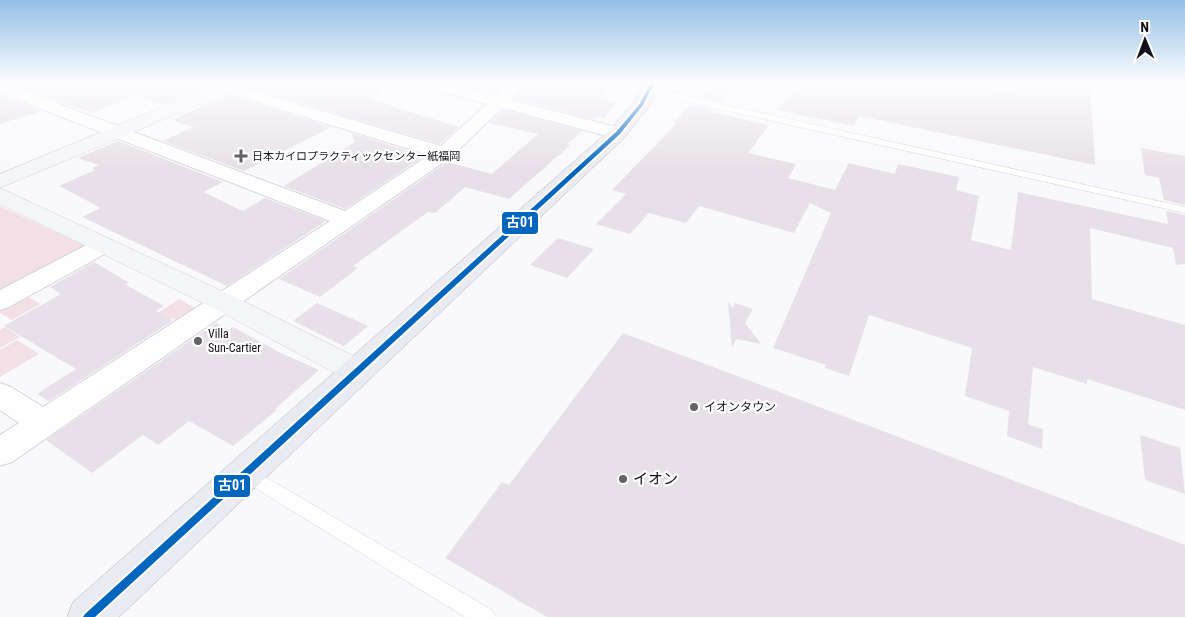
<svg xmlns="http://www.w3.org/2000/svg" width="1185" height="617" viewBox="0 0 1185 617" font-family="'Roboto Condensed','Noto Sans JP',sans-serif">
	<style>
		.green { fill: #f2e0e6 }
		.building { fill: #e8e0e8 }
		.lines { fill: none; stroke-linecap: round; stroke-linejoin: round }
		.lane-casing { stroke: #d5d2da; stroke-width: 1 }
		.street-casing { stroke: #d5d2da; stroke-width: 2 }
		.secondary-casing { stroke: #d5d2da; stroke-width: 1 }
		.primary-casing { stroke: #acaeb9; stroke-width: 1 }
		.lane { fill: #fefeff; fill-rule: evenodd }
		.street { fill: #fefeff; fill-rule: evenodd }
		.secondary { fill: #f4f5f7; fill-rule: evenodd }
		.primary { fill: #eaebf0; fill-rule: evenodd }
		.bus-1-casing { stroke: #fff; stroke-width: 4 }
		.bus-1 { fill: #0065bd; fill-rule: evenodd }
		.poi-dot { fill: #646169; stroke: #fff; stroke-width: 2 }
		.labels { text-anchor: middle; stroke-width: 4.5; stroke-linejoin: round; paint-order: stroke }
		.far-poi-label { font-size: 11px; fill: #130f1a; stroke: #fff; text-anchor: start }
		.poi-label { font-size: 12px; fill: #130f1a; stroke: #fff; text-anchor: start }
		.near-poi-label { font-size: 15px; fill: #130f1a; stroke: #fff; text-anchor: start }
		.line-badge { stroke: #fff; stroke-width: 2 }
		.badge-label { font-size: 14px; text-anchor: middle; font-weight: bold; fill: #fff }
	</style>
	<rect width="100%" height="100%" fill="#f9f8fc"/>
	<g class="green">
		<polygon points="0,206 90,248 0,296"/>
		<polygon points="23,294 40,304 12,320 0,313 0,306"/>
		<polygon points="179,299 198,310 179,322 173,318 168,321 153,316"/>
		<polygon points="5,327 20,337 0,348 0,330"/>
		<polygon points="17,340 39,354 0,377 0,350"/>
	</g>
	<g class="building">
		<polygon points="21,82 196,82 203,88 163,105 136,95 92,113 13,85"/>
		<polygon points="248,82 393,82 377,90 383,92 369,99 459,127 440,144 246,87"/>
		<polygon points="469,82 508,82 495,94 468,87"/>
		<polygon points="531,82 614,82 600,98 617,102 604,118 598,116 595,120 515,99"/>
		<polygon points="799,82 961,82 1014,92 1015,82 1090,82 1095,165 859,116 854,126 778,110"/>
		<polygon points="710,85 731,89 719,102 699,97"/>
		<polygon points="0,95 41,111 0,124"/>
		<polygon points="227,95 331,127 244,171 163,141 193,127 172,120"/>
		<polygon points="691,105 712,110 710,112 769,125 748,153 796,164 788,178 835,190 849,163 895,174 898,164 959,177 956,190 979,196 971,240 1011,250 1018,192 1168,224 1166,211 1185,215 1185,264 1176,265 1173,248 1090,228 1092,299 1185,325 1185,410 1087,379 1087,384 1033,367 1028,424 1043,429 1042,449 1007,436 1009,411 965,396 972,348 869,315 849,376 825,368 826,365 773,348 831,213 810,203 794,233 699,206 686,223 649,213 630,234 596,224 626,194 612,190 677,123 673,122"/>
		<polygon points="503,110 582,131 567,144 570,145 509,199 465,187 435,213 428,212 353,266 358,268 320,297 279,279 447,162 492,174 538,134 489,123"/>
		<polygon points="351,133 424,156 345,209 284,186 355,142"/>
		<polygon points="118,141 223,182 203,192 243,211 265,198 326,221 227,286 82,217 101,208 59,186 95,170 92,168 99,165 78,158"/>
		<polygon points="1141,148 1185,156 1185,205 1164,200 1159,178 1145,175"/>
		<polygon points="558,238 594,249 567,278 530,265"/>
		<polygon points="94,262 128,282 126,285 164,306 156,311 172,321 49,401 37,394 76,369 4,326 61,294 50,287"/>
		<polygon points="728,302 733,308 735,303 753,309 745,323 761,344 736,339 732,348"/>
		<polygon points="317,303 368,326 344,346 293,321"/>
		<polygon points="216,323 229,330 233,327 281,353 319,370 275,409 277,410 233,446 189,421 158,445 143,435 92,473 46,440"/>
		<polygon points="623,333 1185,545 1185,617 547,617 445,558 502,482 509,485"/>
		<polygon points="1140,435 1180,448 1185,494 1145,480"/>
	</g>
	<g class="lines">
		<defs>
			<g id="lane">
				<polygon points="649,88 1185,207 1185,213 646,93 645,91"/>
				<polygon points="245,465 492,610 496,617 465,617 239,478 236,473 239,468"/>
			</g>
			<g id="street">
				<polygon points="0,82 345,211 429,155 200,85 198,82 223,82 441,146 487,104 414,85 412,82 439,82 496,96 511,82 529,82 511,100 624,129 627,133 624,137 618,139 502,108 451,157 12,462 0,466 0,435 19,423 0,410 0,383 11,387 43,407 330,221 0,93"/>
				<path d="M 671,82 L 689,82 C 681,93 656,98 643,94 L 641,91 L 643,88 Z"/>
				<polygon points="104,238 112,240 116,245 112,250 9,307 0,310 0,290 96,240"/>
			</g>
			<polygon id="secondary" points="223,82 246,82 244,86 0,188 235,297 368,363 372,371 368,379 357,382 346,379 215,309 0,204 0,174"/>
			<polygon id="primary" points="645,82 661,82 650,105 625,137 119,617 67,617 73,602 611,129 633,103"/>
		</defs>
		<use href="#lane" class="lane-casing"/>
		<use href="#street" class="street-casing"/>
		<use href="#secondary" class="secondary-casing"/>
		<use href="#primary" class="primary-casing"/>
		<use href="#lane" class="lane"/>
		<use href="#street" class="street"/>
		<use href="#secondary" class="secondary"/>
		<use href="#primary" class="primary"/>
		<defs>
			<polygon id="bus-1" points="651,82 655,82 643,105 620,134 95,617 83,617 85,614 616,132 639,105"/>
		</defs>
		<use href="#bus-1" class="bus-1-casing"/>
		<use href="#bus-1" class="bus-1"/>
	</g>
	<linearGradient id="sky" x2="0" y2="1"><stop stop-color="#93bfe6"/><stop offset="0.49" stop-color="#fcfcfe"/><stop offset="1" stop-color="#fcfcfe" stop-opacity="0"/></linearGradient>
	<rect width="1185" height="168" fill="url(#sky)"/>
	<g class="poi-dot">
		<path d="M238.5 148.5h5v5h5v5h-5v5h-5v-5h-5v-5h5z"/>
		<circle cx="198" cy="341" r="5"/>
		<circle cx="694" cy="407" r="5"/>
		<circle cx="623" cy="479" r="5"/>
	</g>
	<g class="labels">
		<g class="far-poi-label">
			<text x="252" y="160">日本カイロプラクティックセンター紙福岡</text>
		</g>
		<g class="poi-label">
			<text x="208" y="338">Villa<tspan x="208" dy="14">Sun-Cartier</tspan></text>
			<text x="704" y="411">イオンタウン</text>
		</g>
		<g class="near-poi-label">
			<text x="633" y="484">イオン</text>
		</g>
	</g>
	<g class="line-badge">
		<rect x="501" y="211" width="38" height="24" rx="5" fill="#0065bd"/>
		<rect x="213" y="474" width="38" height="24" rx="5" fill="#0065bd"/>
	</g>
	<g class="badge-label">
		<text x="520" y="227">古01</text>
		<text x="232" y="490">古01</text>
	</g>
	<g transform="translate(1145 40) rotate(359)" stroke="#ffffff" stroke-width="4" paint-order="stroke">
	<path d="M0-4L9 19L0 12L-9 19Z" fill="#130f1a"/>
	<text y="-8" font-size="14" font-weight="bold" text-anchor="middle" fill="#130f1a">N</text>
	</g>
</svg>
